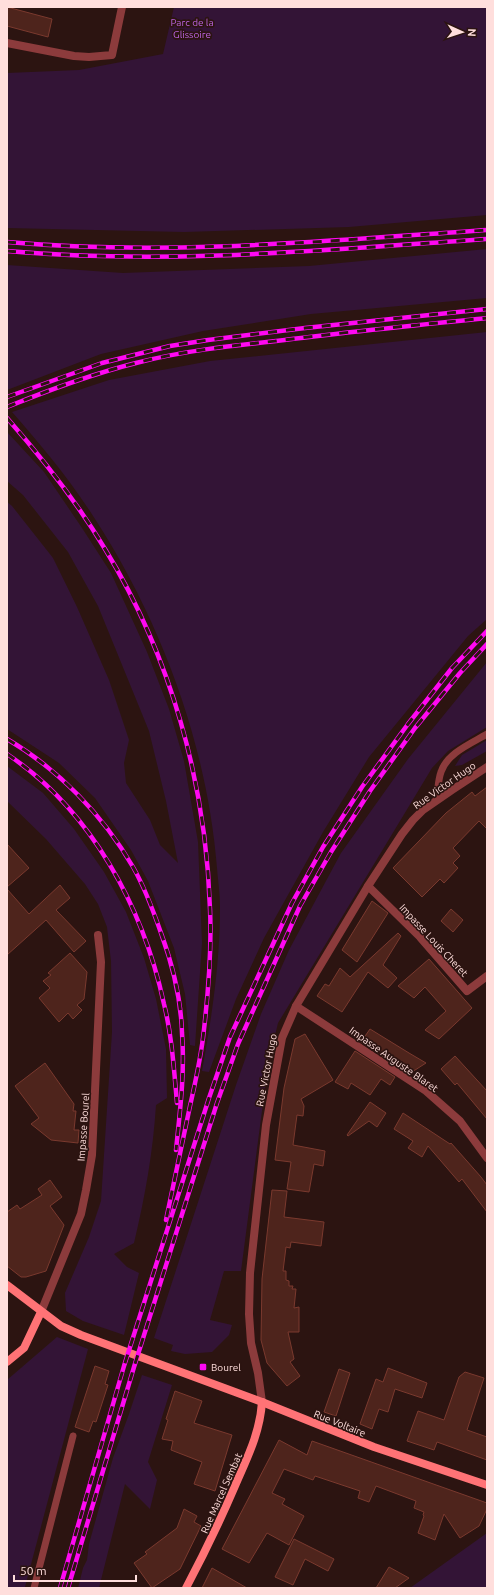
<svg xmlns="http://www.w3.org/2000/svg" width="494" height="1595" viewBox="0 0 494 1595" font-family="Ubuntu,sans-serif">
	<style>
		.green { fill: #331436 }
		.building { fill: #4e241c; stroke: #7a392e }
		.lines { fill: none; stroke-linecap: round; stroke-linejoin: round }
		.lane { stroke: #8c3b3c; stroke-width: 7 }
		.street { stroke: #8c3b3c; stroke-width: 8 }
		.secondary { stroke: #ff7376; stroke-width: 8 }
		.rail-casing { stroke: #ff08f2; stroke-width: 4.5 }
		.rail { stroke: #2c1411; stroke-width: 3; stroke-dasharray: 9; stroke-linecap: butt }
		.poi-dot { fill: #ff08f2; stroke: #2c1411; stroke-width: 1.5 }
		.labels { text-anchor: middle; stroke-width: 3.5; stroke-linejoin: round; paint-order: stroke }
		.park-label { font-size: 10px; fill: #bd64e3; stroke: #2c1411 }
		.street-label { font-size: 10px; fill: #ffdedc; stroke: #2c1411 }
		.poi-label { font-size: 10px; fill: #ffdedc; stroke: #2c1411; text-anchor: start }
	</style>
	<rect width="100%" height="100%" fill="#2c1411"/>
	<g class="green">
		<polygon points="174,7 487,7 487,215 349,227 184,232 7,228 7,73 79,70 163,54"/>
		<polygon points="487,249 487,298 311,314 203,331 101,354 7,390 7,265 123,273 309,266"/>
		<path d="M 487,332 L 487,619 L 468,636 L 369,757 L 323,832 L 264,938 L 236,999 L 209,1072 L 202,1071 C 212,1016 220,963 220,907 C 220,894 218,881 217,868 C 207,745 162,623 95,519 C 71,481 42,446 12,412 L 109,380 L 210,361 Z"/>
		<polygon points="7,432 44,472 82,528 111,573 147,652 169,709 184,761 198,842 202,943 195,1046 190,1045 185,994 174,948 148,881 131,850 95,798 59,763 7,729 7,502 12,506 53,558 77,607 109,680 129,740 124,763 126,783 150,820 160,845 178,863 166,801 149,731 98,606 68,552 23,495 7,481"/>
		<polygon points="487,662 487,727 448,751 432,768 278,1023 268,1065 241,1271 224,1271 210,1320 232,1325 229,1335 212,1352 185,1354 171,1351 173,1345 154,1338 236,1085 261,1014 289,950 341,853 408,759"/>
		<polygon points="487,740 487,751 462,765 455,766 462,755"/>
		<path d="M 7,766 L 43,793 L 74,829 L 104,872 L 126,912 L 144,958 L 156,999 L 166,1049 L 167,1098 L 156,1105 C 153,1152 145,1197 134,1243 L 114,1254 L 127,1267 L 139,1273 L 124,1335 L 83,1321 L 66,1311 L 65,1293 L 89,1237 L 101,1201 L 112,1032 L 111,961 L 107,927 L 98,904 L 85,884 L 46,839 L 7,801 Z"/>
		<polygon points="57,1337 88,1349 25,1587 7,1588 7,1380"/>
		<polygon points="142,1375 172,1385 148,1462 157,1480 150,1509 125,1484 99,1588 78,1588 83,1568 87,1560 89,1544 113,1458 129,1414"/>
		<polygon points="487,1533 487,1588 410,1588"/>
	</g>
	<g class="building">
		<polygon points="7,7 52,19 48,37 7,26"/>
		<polygon points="487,787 487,829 479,821 453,848 460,856 453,863 458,868 444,883 440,879 422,897 393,868 446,813 472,792 475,796"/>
		<polygon points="7,844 29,868 7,887"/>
		<polygon points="60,885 70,898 56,910 86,941 74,952 46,920 7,955 7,889 29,914"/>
		<polygon points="372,901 388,913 357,962 342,950"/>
		<polygon points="451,909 463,920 453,932 441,921"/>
		<polygon points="398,933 401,936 383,965 397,978 388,988 368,972 342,1012 317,996 325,984 329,986 340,968 350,977"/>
		<polygon points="70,953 87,972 84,999 77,1005 82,1010 73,1019 68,1013 59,1022 39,998 50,988 43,981 51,975 48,973"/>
		<polygon points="429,959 472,1008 439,1039 425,1030 446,1011 425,987 414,998 398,986"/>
		<polygon points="370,1029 409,1053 426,1063 412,1072 408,1067 404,1070 361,1042"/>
		<polygon points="305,1034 333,1080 301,1099 304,1106 303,1116 297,1115 293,1145 325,1151 323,1166 314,1164 309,1192 287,1189 291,1162 275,1160 284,1088 295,1039"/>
		<polygon points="355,1051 395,1077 390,1085 381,1079 370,1095 351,1083 348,1089 335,1082"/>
		<polygon points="455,1056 487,1091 487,1119 457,1083 455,1085 441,1069"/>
		<polygon points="45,1063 74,1104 73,1111 76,1111 74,1130 79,1130 78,1143 51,1140 31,1124 39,1118 15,1086"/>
		<polygon points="370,1102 386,1113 377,1127 369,1121 348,1136 347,1135"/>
		<polygon points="403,1113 450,1144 451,1143 481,1177 487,1185 487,1212 462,1179 459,1182 428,1146 422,1157 408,1148 413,1141 394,1129"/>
		<polygon points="50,1180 62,1197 50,1206 64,1225 46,1271 26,1277 21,1277 7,1266 7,1212 17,1205 20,1209 42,1195 38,1189"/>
		<polygon points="272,1190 287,1191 284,1217 324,1222 321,1246 291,1242 290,1248 286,1247 283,1271 286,1271 286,1280 289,1281 289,1286 293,1286 292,1289 296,1289 294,1308 299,1307 299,1332 288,1332 294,1359 290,1362 300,1376 287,1386 267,1363 261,1340 262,1279"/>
		<polygon points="95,1366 109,1371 105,1384 108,1385 96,1422 93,1421 89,1432 75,1427"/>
		<polygon points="388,1368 427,1383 422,1398 395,1389 388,1412 379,1409 372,1429 360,1424 376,1379 383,1382"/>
		<polygon points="339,1369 350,1373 336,1416 324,1412"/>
		<polygon points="465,1372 484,1378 467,1430 487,1437 487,1460 437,1442 434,1450 407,1441 418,1411 444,1420 459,1377"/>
		<polygon points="175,1391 202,1401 194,1423 232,1435 215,1491 194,1484 202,1462 171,1450 173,1441 162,1439 168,1420 166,1419"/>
		<polygon points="279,1440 307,1455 312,1441 487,1503 487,1509 479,1526 460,1538 444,1514 435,1540 418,1533 424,1516 423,1515 424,1512 414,1508 416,1501 376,1486 369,1502 358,1498 360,1491 315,1476 313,1480 284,1469 272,1493 285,1499 282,1504 304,1516 289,1545 267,1533 249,1563 222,1549"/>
		<polygon points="184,1509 197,1516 194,1522 201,1526 180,1569 152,1588 134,1563 147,1554 145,1552 177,1528"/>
		<polygon points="294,1539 334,1559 328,1571 305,1559 293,1585 275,1577"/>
		<polygon points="389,1567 409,1578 395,1588 376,1588"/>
		<polygon points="212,1568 247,1588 202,1588"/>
	</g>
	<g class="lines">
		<g class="lane">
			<path d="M 436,800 C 438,791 438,780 441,772 C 447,753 472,743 487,734"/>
			<polyline points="34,1588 73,1436"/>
		</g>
		<g class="street">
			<polyline points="7,43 74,56 89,57 112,55 122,7"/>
			<polyline points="368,886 420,937 467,991 487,976"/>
			<polyline points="296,1006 426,1091 460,1121 487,1158"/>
			<polyline points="41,1312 81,1214 86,1190 92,1155 101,962 98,935"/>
			<polyline points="262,1402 258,1373 251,1343 249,1314 250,1273 266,1125 282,1038 296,1006 368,886 402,834 413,820 423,810 452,790 487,767"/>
		</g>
		<g class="secondary">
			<polyline points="7,1285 61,1326 81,1335 262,1402 374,1447 487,1485"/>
			<polyline points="7,1362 24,1348 41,1312"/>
			<path d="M 186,1588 C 204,1554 220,1521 235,1486 C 247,1458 260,1433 262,1402"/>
		</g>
		<defs>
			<g id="rail">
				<path d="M 7,242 C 167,256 327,241 487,230"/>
				<path d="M 7,251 C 167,265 327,250 487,239"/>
				<polyline points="7,397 102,363 170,346 208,340 305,328 487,309"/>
				<path d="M 7,407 C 49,390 92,374 136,363 C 182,351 229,346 276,341 C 346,332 417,325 487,318"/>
				<path d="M 7,418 C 43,459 77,502 105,549 C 171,657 206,783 210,909 C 212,952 208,996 203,1038 C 200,1061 195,1084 190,1106 C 182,1144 174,1182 166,1220"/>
				<path d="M 7,739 C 58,769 103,815 133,867 C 145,888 153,910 161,933 C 173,966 181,998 182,1033 C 185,1072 180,1111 176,1150"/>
				<path d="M 7,754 C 91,810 143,907 164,1004 C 172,1036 174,1070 177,1103"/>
				<polyline points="60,1588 124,1366 209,1098 230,1037 292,903 323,847 362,787 408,724 452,668 487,631"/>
				<polyline points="68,1588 134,1367 217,1103 238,1044 300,906 331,852 370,791 415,728 460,673 487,644"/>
			</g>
		</defs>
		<use href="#rail" class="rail-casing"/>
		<use href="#rail" class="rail"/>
	</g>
	<rect class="poi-dot" x="199" y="1363" width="8" height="8" rx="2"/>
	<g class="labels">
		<g class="park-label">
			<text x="192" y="26">Parc de la<tspan x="192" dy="12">Glissoire</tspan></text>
		</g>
		<g class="street-label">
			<text transform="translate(444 785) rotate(-35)" y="4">Rue Victor Hugo</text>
			<text transform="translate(434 940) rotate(47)" y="4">Impasse Louis Cheret</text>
			<text transform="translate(394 1059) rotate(35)" y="4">Impasse Auguste Blaret</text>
			<text transform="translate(266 1070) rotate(-79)" y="4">Rue Victor Hugo</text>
			<text transform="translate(83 1127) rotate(-86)" y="4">Impasse Bourel</text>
			<text transform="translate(340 1423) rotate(22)" y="4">Rue Voltaire</text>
			<text transform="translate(221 1493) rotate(-66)" y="4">Rue Marcel Sembat</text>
		</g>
		<g class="poi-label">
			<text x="211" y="1371">Bourel</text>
		</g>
	</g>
	<rect width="494" height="1595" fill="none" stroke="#ffdedc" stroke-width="16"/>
	<g transform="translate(462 32) rotate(93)" stroke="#2c1411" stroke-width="3" paint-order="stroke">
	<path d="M0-3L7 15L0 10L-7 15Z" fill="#ffdedc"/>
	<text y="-6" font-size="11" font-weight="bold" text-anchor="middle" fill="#ffdedc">N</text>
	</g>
	<path d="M14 1575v6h122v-6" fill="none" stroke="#ffdedc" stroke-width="2"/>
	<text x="20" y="1575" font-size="12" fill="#ffdedc" stroke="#2c1411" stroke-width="3" paint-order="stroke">50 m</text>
</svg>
